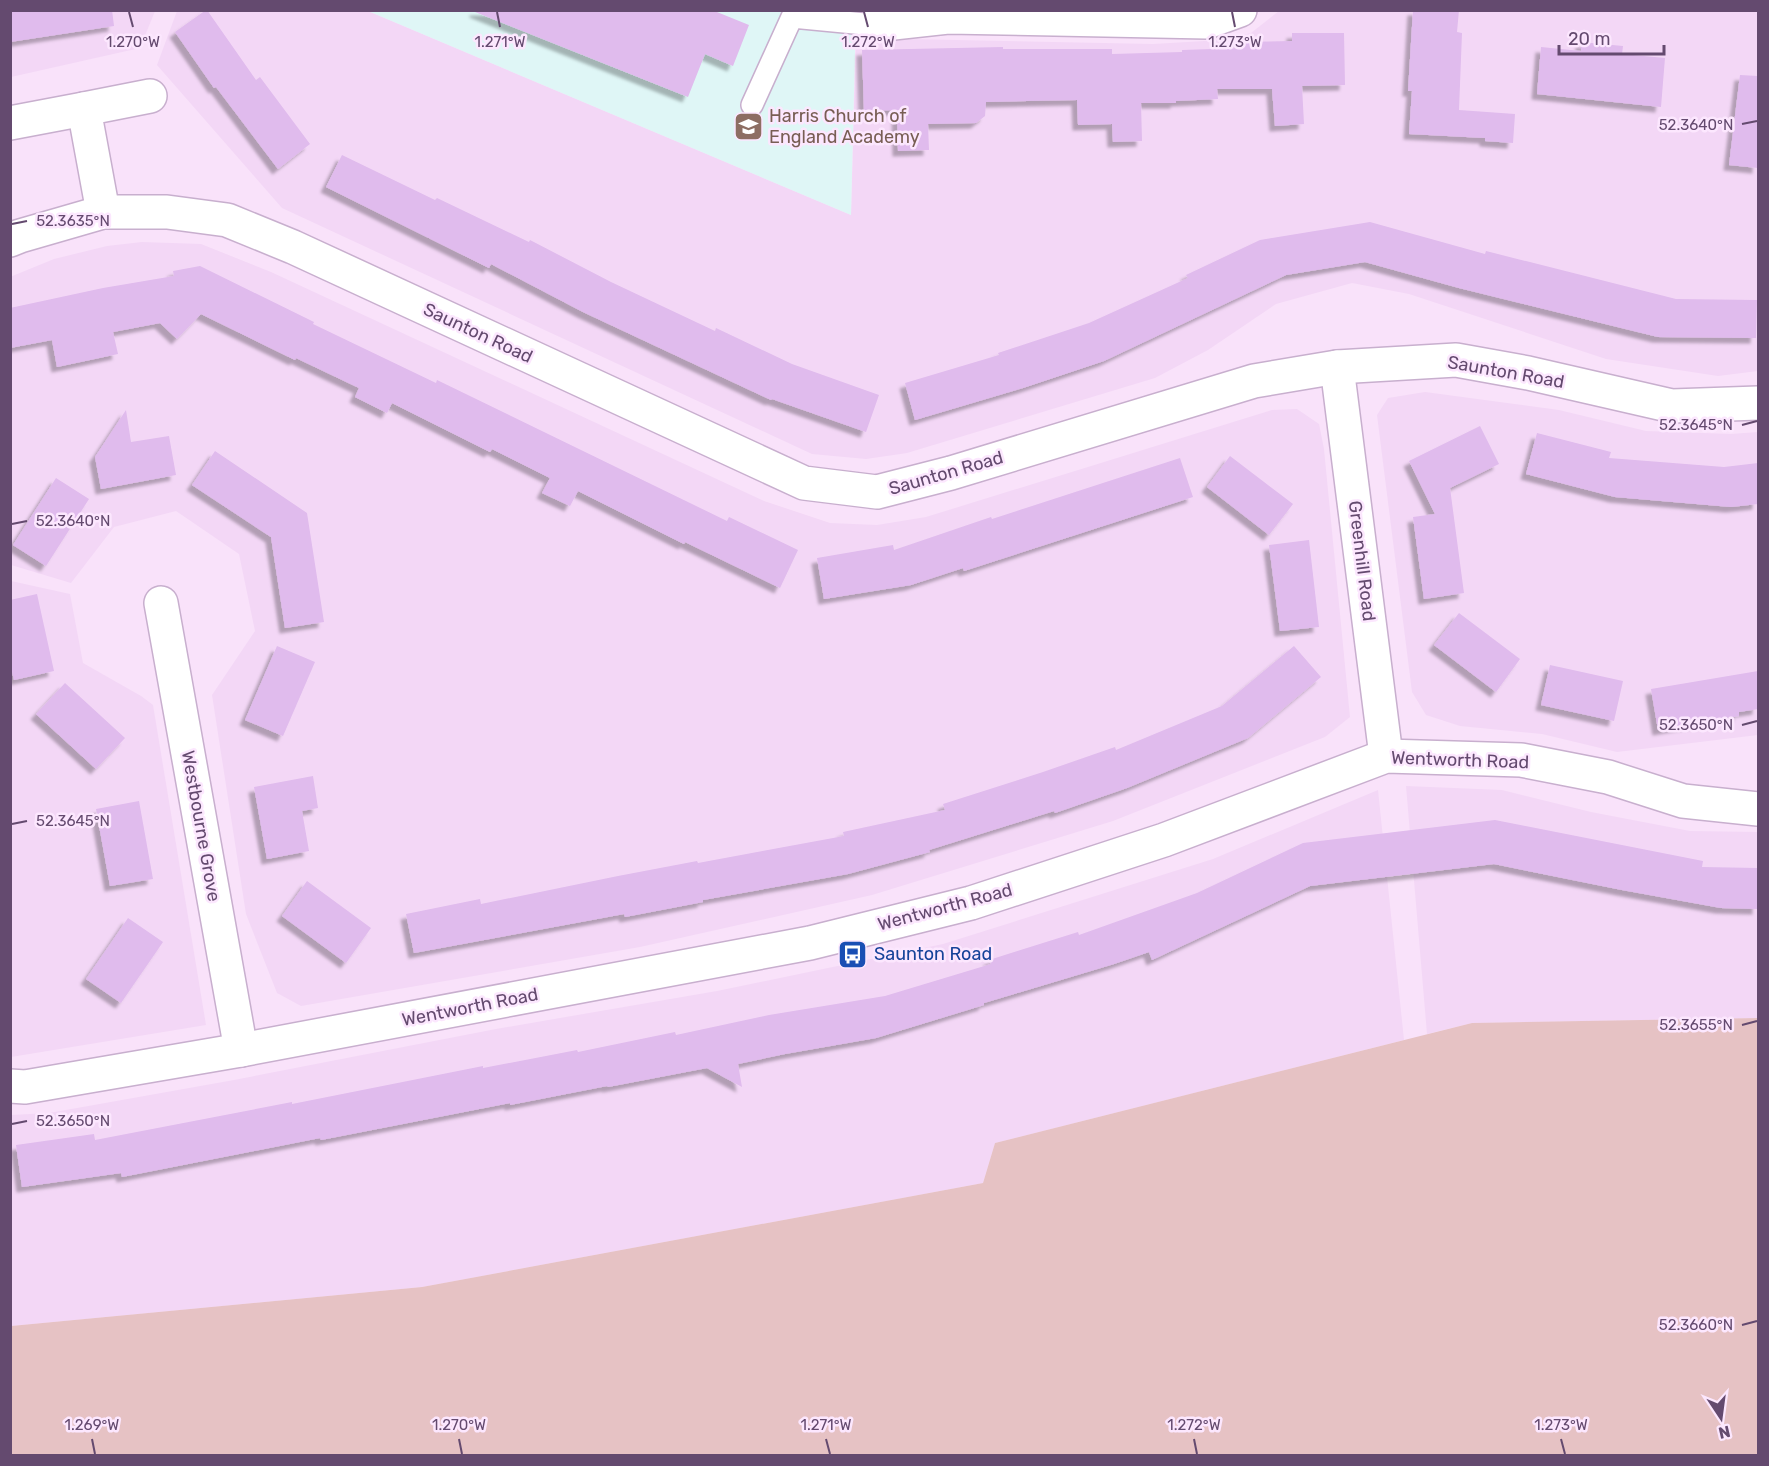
<svg xmlns="http://www.w3.org/2000/svg" width="1769" height="1466" viewBox="0 0 1769 1466" font-family="Rubik,sans-serif">
	<style>
		.residential { fill: #f3d7f6 }
		.education { fill: #dff6f6 }
		.green { fill: #e6c2c4 }
		.building { fill: #e0bbed; filter: url(#shadow) }
		.lines { fill: none; stroke-linecap: round; stroke-linejoin: round }
		.lane-casing { stroke: #c8afce; stroke-width: 24 }
		.street-casing { stroke: #c8afce; stroke-width: 36 }
		.lane { stroke: #fff; stroke-width: 21 }
		.street { stroke: #fff; stroke-width: 33 }
		.ticks { fill: none; stroke: #644a6f; stroke-width: 2 }
		.labels { text-anchor: middle; stroke-width: 5; stroke-linejoin: round; paint-order: stroke }
		.education-label { font-size: 18px; fill: #785e54; stroke: #fce7fe; text-anchor: start }
		.street-label { font-size: 18px; fill: #644a6f; stroke: #fce7fe }
		.transit-label { font-size: 18px; fill: #164399; stroke: #fce7fe; text-anchor: start }
		.ticks-label { font-size: 15px; text-anchor: middle; fill: #644a6f; stroke: #fce7fe; stroke-width: 5; stroke-linejoin: round; paint-order: stroke }
	</style>
	<defs>
		<filter id="shadow"><feDropShadow dx="-5.5" dy="5.5" stdDeviation="1.5" flood-color="#0004"/></filter>
	</defs>
	<rect width="100%" height="100%" fill="#f9e2fa"/>
	<g class="residential">
		<polygon points="10,11 155,11 140,48 11,77"/>
		<polygon points="177,11 368,11 851,215 856,38 1153,44 1222,40 1251,33 1279,11 1758,11 1758,371 1718,376 1606,359 1409,294 1352,283 1276,304 1208,350 1155,378 907,453 866,459 812,454 282,208 157,65"/>
		<polygon points="142,242 201,244 271,272 764,501 830,523 877,525 926,517 1272,410 1297,409 1319,424 1324,449 1350,717 1325,737 1113,821 872,895 640,947 301,1006 277,993 246,914 212,695 255,631 239,554 176,511 114,527 71,583 11,565 10,277 54,259 107,246"/>
		<polygon points="1425,392 1559,410 1646,431 1731,434 1758,432 1758,735 1617,752 1542,734 1460,726 1426,715 1412,692 1377,415 1388,398"/>
		<polygon points="11,581 70,594 83,663 141,696 153,705 206,1025 11,1057"/>
		<polygon points="1406,786 1502,790 1591,812 1690,831 1758,832 1758,1018 1472,1023 1427,1034"/>
		<polygon points="1378,790 1404,1040 995,1143 983,1183 422,1287 11,1326 11,1115 49,1113 234,1080 496,1029 717,991 943,944 1213,859"/>
	</g>
	<polygon class="education" points="368,11 856,11 851,215"/>
	<polygon class="green" points="1758,1018 1758,1455 11,1455 11,1326 422,1287 983,1183 995,1143 1472,1023"/>
	<g class="building">
		<polygon points="10,10 112,10 114,26 10,42"/>
		<polygon points="206,10 207,10 256,80 260,77 310,144 278,169 216,87 214,88 175,32"/>
		<polygon points="475,10 712,10 749,25 733,66 705,54 688,97 475,12"/>
		<polygon points="1413,10 1459,10 1457,32 1462,33 1459,110 1515,114 1513,143 1485,141 1485,138 1409,134 1412,91 1408,91"/>
		<polygon points="1292,33 1344,33 1345,85 1302,86 1304,124 1275,126 1272,89 1217,89 1218,99 1176,101 1176,103 1141,103 1142,141 1113,142 1112,124 1078,125 1077,100 986,102 985,116 976,123 928,124 929,150 898,151 897,110 864,111 862,50 1003,47 1003,49 1112,49 1112,54 1182,52 1182,50 1241,48 1240,42 1292,41"/>
		<polygon points="1581,42 1623,46 1622,54 1665,58 1661,107 1537,94 1541,47 1581,51"/>
		<polygon points="1740,75 1758,76 1758,168 1729,165"/>
		<polygon points="342,155 435,200 437,198 529,242 530,240 611,282 715,331 716,328 792,364 879,395 866,432 772,399 771,400 583,312 491,264 489,268 326,187"/>
		<polygon points="1370,222 1485,254 1486,251 1676,299 1757,300 1756,338 1658,337 1459,288 1365,262 1286,275 1104,361 1023,388 915,420 905,383 999,355 998,353 1089,323 1188,278 1186,275 1260,240"/>
		<polygon points="200,266 314,322 313,324 436,383 437,380 727,521 729,517 798,550 780,588 685,542 684,544 578,491 570,506 542,493 550,478 492,449 490,452 392,403 387,413 355,397 359,388 296,358 295,360 201,314 177,339 160,323 113,332 118,354 57,367 52,340 10,348 10,308 103,288 174,276 173,271"/>
		<polygon points="126,410 131,442 169,436 176,475 101,489 95,457"/>
		<polygon points="1480,426 1499,464 1450,488 1464,593 1424,599 1413,517 1435,514 1409,461"/>
		<polygon points="1537,433 1611,452 1609,458 1724,467 1758,463 1758,504 1731,507 1615,497 1526,474"/>
		<polygon points="215,451 307,513 324,622 285,628 271,537 192,485"/>
		<polygon points="1230,456 1293,504 1269,535 1207,487"/>
		<polygon points="1180,458 1193,497 964,571 963,568 911,585 824,599 817,558 893,545 894,550 991,517 992,519"/>
		<polygon points="56,478 89,499 46,566 13,545"/>
		<polygon points="1309,540 1319,627 1280,631 1269,545"/>
		<polygon points="37,594 54,671 14,680 10,664 10,600"/>
		<polygon points="1459,613 1520,659 1496,692 1434,645"/>
		<polygon points="277,646 315,662 283,736 245,720"/>
		<polygon points="1294,646 1321,677 1248,738 1127,788 1055,813 1054,811 929,850 930,852 848,874 703,900 703,902 625,917 624,914 414,953 406,914 480,899 481,904 618,876 697,861 698,863 844,836 843,832 945,810 943,804 1043,772 1115,747 1116,750 1222,706"/>
		<polygon points="1550,665 1623,681 1614,721 1541,705"/>
		<polygon points="1758,671 1758,709 1739,712 1739,716 1658,730 1651,689"/>
		<polygon points="65,683 125,738 96,769 36,714"/>
		<polygon points="313,776 318,808 302,811 309,851 267,859 254,787"/>
		<polygon points="139,801 153,879 110,886 96,809"/>
		<polygon points="1495,820 1703,861 1702,867 1758,868 1758,909 1721,908 1622,890 1494,864 1310,886 1152,960 1149,952 1114,964 984,1003 984,1005 876,1038 785,1054 738,1064 742,1087 707,1068 608,1087 607,1086 510,1105 510,1103 321,1140 320,1138 122,1177 121,1173 22,1187 16,1145 94,1134 95,1140 292,1102 292,1104 483,1066 483,1068 577,1050 578,1052 675,1032 676,1035 769,1015 885,996 991,964 989,960 1078,932 1079,935 1197,893 1303,843"/>
		<polygon points="307,881 371,928 346,963 282,916"/>
		<polygon points="128,918 163,942 121,1003 86,979"/>
	</g>
	<g class="lines">
		<defs>
			<polyline id="lane" points="752,105 792,17 875,25"/>
			<g id="street">
				<polyline points="875,25 948,17 1207,22 1240,10"/>
				<polyline points="10,123 84,109"/>
				<polyline points="103,212 84,109 150,96"/>
				<polyline points="10,240 20,236 103,212 167,212 227,220 293,247 804,483 877,492 951,473 1254,381 1337,367 1456,360 1528,373 1672,406 1758,403"/>
				<polyline points="1337,367 1386,756"/>
				<polyline points="161,603 241,1050"/>
				<polyline points="10,1086 25,1087 241,1050 810,943 971,903 1164,840 1386,756 1521,760 1608,777 1683,801 1758,809"/>
			</g>
		</defs>
		<use href="#lane" class="lane-casing"/>
		<use href="#street" class="street-casing"/>
		<use href="#lane" class="lane"/>
		<use href="#street" class="street"/>
	</g>
	<path class="ticks" d="M 129,12 L 133,27M 497,12 L 500,27M 864,12 L 868,27M 1232,12 L 1235,27M 1742,124 L 1757,121M 12,224 L 27,221M 1742,425 L 1757,421M 12,524 L 27,521M 1742,725 L 1757,721M 12,824 L 27,821M 1742,1025 L 1757,1021M 12,1124 L 27,1121M 1742,1325 L 1757,1321M 92,1439 L 95,1454M 459,1439 L 462,1454M 826,1439 L 830,1454M 1194,1439 L 1197,1454M 1561,1439 L 1565,1454"/>
	<defs>
		<symbol id="school-square" viewBox="-11 -11 22 22"><rect x="-9" y="-9" width="18" height="18" rx="4" fill="#8d6e63" stroke="#fce7fe"/><path d="M0-5L7-2L0 1L-7-2ZM-4 1L0 2.5L4 1V4Q0 6-4 4Z" fill="#fff"/></symbol>
		<symbol id="bus-square" viewBox="-11 -11 22 22"><rect x="-9" y="-9" width="18" height="18" rx="4" fill="#1a4fb4" stroke="#fce7fe"/><path d="M-5-6H5V4H4V6H2V4H-2V6H-4V4H-5ZM-3.5-4V0h7V-4ZM-3.5 1.2v1.5H-2V1.2ZM2 1.2v1.5H3.5V1.2Z" fill="#fff"/></symbol>
	</defs>
	<g fill-rule="evenodd">
		<use href="#school-square" x="732" y="110" width="33" height="33"/>
		<use href="#bus-square" x="836" y="938" width="33" height="33"/>
	</g>
	<g class="labels">
		<g class="education-label">
			<text x="769" y="122">Harris Church of<tspan x="769" dy="21">England Academy</tspan></text>
		</g>
		<g class="street-label">
			<text transform="translate(478 333) rotate(25)" y="6">Saunton Road</text>
			<text transform="translate(1506 372) rotate(10)" y="6">Saunton Road</text>
			<text transform="translate(946 473) rotate(-16)" y="6">Saunton Road</text>
			<text transform="translate(1362 561) rotate(83)" y="6">Greenhill Road</text>
			<text transform="translate(1460 760) rotate(2)" y="6">Wentworth Road</text>
			<text transform="translate(201 826) rotate(80)" y="6">Westbourne Grove</text>
			<text transform="translate(945 907) rotate(-15)" y="6">Wentworth Road</text>
			<text transform="translate(470 1007) rotate(-11)" y="6">Wentworth Road</text>
		</g>
		<g class="transit-label">
			<text x="874" y="960">Saunton Road</text>
		</g>
	</g>
	<g class="ticks-label">
		<text x="133" y="47">1.270°W</text>
		<text x="500" y="47">1.271°W</text>
		<text x="868" y="47">1.272°W</text>
		<text x="1235" y="47">1.273°W</text>
		<text x="1696" y="130">52.3640°N</text>
		<text x="73" y="226">52.3635°N</text>
		<text x="1696" y="430">52.3645°N</text>
		<text x="73" y="526">52.3640°N</text>
		<text x="1696" y="730">52.3650°N</text>
		<text x="73" y="826">52.3645°N</text>
		<text x="1696" y="1030">52.3655°N</text>
		<text x="73" y="1126">52.3650°N</text>
		<text x="1696" y="1330">52.3660°N</text>
		<text x="92" y="1430">1.269°W</text>
		<text x="459" y="1430">1.270°W</text>
		<text x="826" y="1430">1.271°W</text>
		<text x="1194" y="1430">1.272°W</text>
		<text x="1561" y="1430">1.273°W</text>
	</g>
	<rect width="1769" height="1466" fill="none" stroke="#644a6f" stroke-width="24"/>
	<g transform="translate(1721 1418) rotate(167)" stroke="#fce7fe" stroke-width="4.5" paint-order="stroke">
	<path d="M0-4.5L10 22L0 15L-10 22Z" fill="#644a6f"/>
	<text y="-9" font-size="16" font-weight="bold" text-anchor="middle" fill="#644a6f">N</text>
	</g>
	<path d="M1559 45v9h105v-9" fill="none" stroke="#644a6f" stroke-width="3"/>
	<text x="1568" y="45" font-size="18" fill="#644a6f" stroke="#fce7fe" stroke-width="4.5" paint-order="stroke">20 m</text>
</svg>
